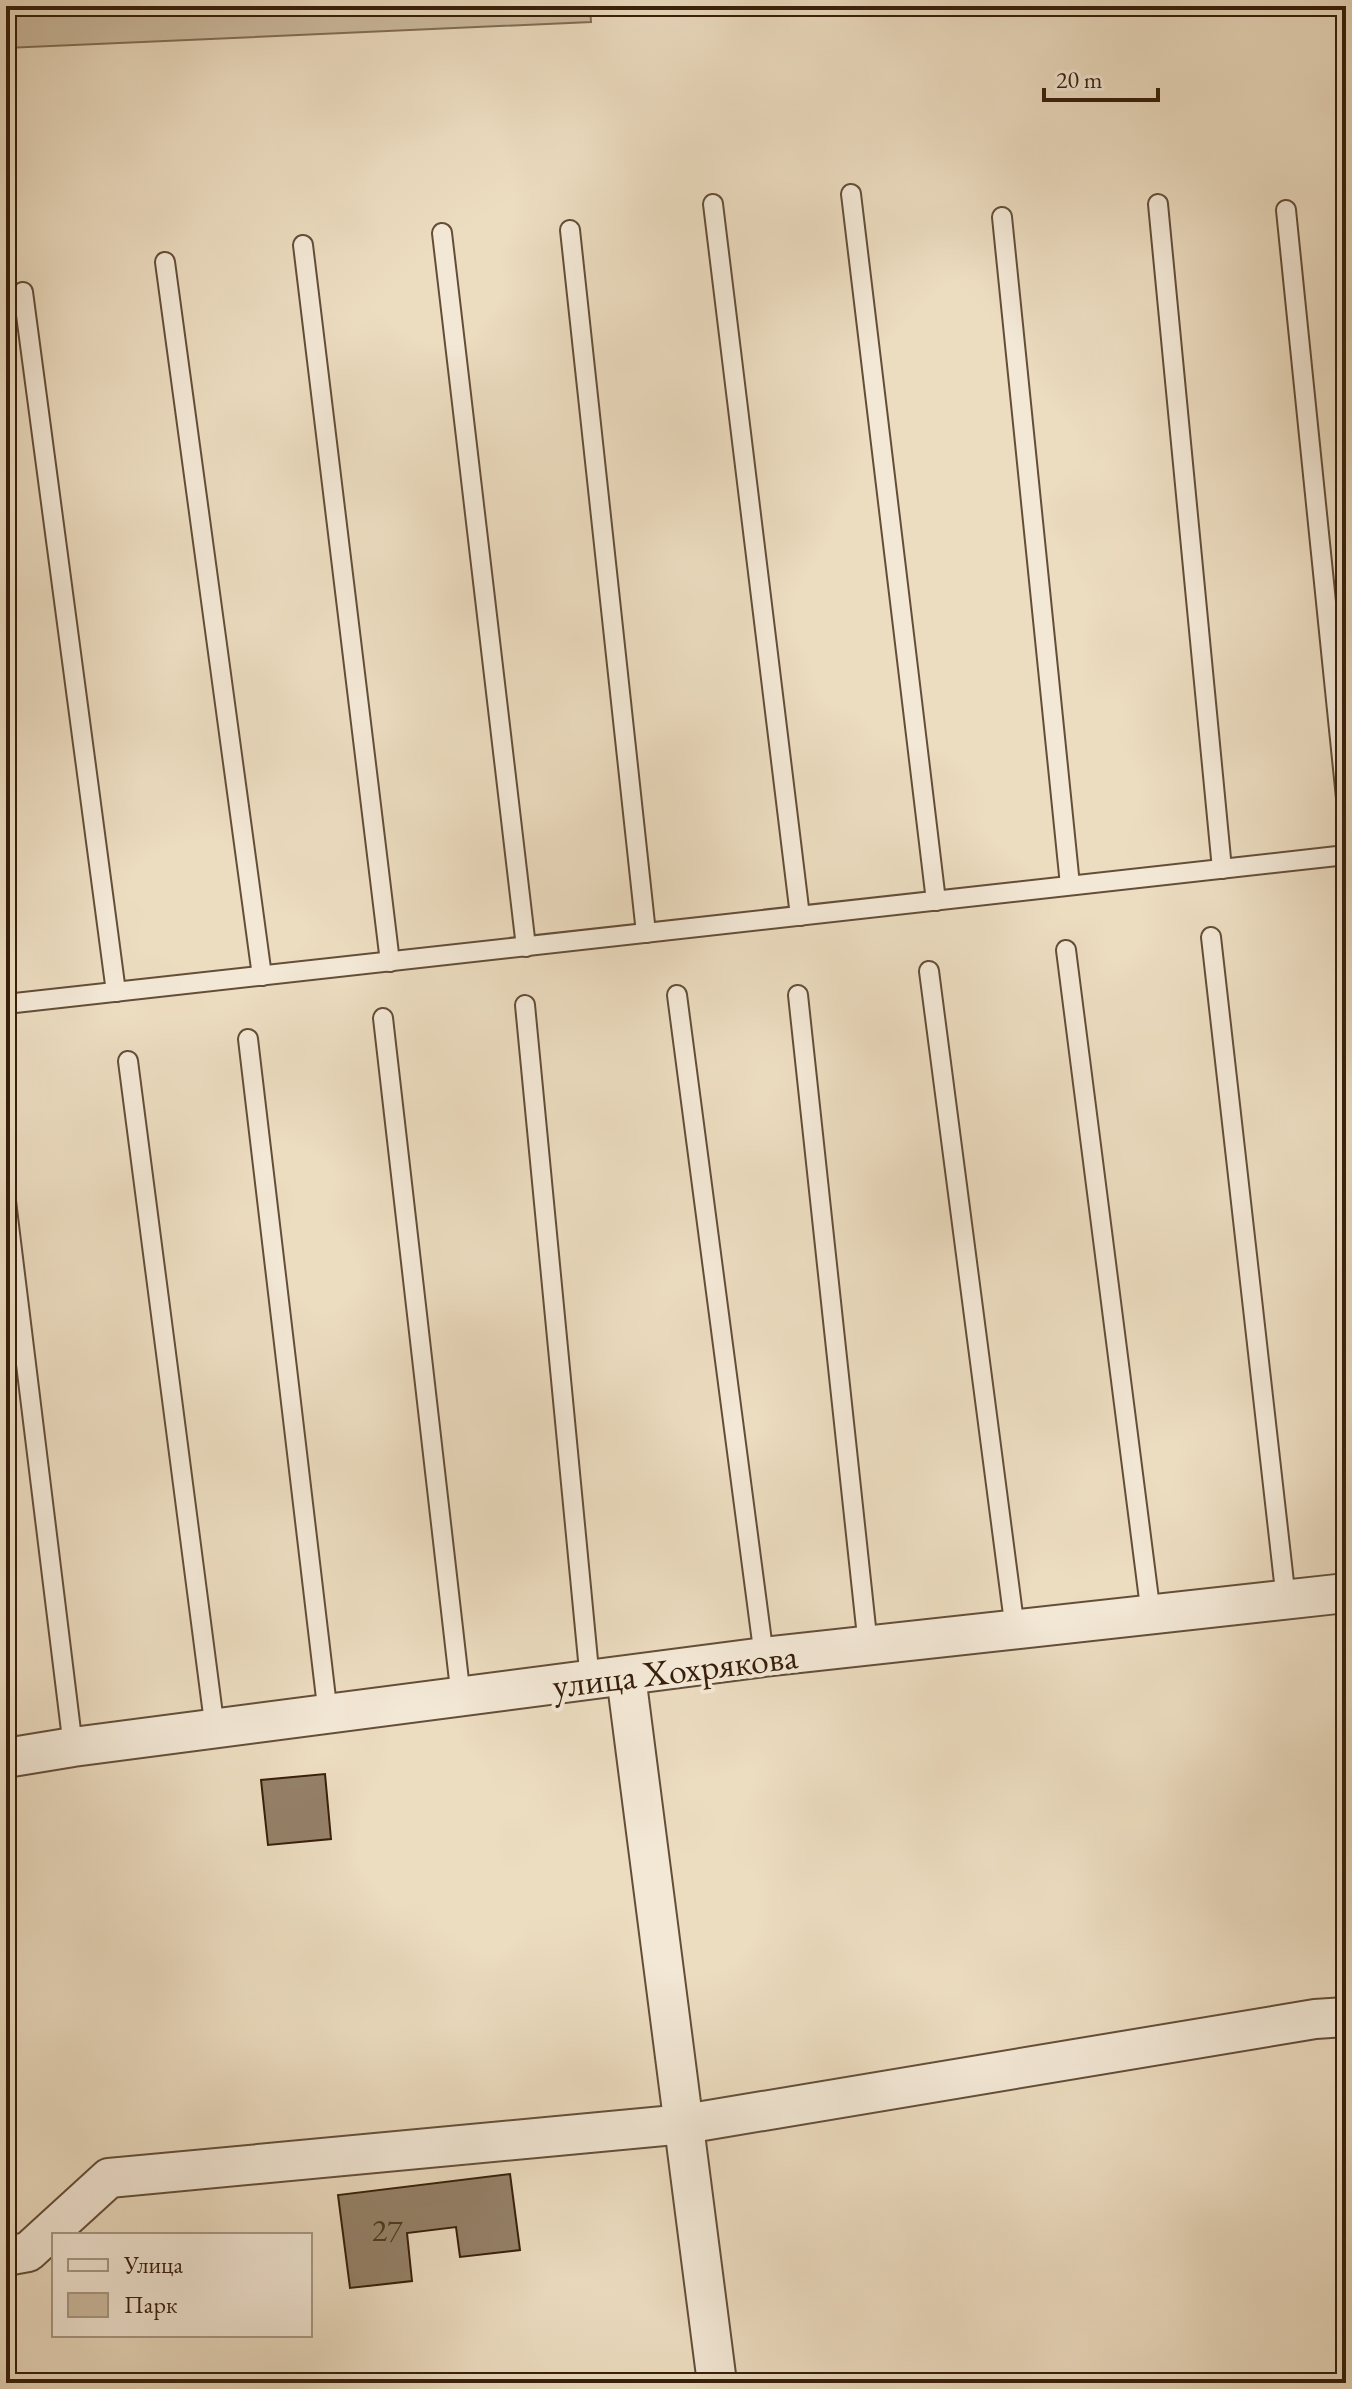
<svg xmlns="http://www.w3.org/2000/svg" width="1352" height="2389" viewBox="0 0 1352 2389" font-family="'EB Garamond',serif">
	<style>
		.green { fill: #cdbca1; stroke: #826e56; stroke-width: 2 }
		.building { fill: #958169; stroke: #371f0a; stroke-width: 2 }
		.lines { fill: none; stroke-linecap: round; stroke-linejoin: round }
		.service-casing { stroke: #644e38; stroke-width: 22 }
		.minor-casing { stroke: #644e38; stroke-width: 42 }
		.service { stroke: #f3e8d6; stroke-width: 18 }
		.minor { stroke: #f3e8d6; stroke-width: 38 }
		.labels { text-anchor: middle; stroke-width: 8; stroke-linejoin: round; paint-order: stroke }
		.number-label { font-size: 32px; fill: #4e3822 }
		.street-label { font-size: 36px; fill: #371f0a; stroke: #f3e8d6 }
	</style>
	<rect width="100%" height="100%" fill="#ecdcc0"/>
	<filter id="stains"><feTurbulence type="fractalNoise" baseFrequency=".0025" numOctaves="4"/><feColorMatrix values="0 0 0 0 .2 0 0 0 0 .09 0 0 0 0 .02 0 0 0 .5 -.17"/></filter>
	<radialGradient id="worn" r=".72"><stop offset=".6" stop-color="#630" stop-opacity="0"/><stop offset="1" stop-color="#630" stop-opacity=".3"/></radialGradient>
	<polygon class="green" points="6,6 590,6 591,22 6,48"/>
	<g class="building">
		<polygon points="325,1774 331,1839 268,1845 261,1780"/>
		<polygon points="510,2174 520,2250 460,2257 456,2227 407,2233 412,2281 350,2288 338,2195"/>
	</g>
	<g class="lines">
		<defs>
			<g id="service">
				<polyline points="851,194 936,901"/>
				<polyline points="713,204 800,916"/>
				<polyline points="1158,204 1222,869"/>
				<polyline points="1286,210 1346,798"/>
				<polyline points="1002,217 1070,885"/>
				<polyline points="570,230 646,933"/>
				<polyline points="442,233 526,947"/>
				<polyline points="303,245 390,962"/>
				<polyline points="165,262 262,976"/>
				<polyline points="23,292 116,992"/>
				<polyline points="1211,937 1286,1600"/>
				<polyline points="1066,950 1151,1615"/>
				<polyline points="929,971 1015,1630"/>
				<polyline points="677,995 764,1657"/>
				<polyline points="798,995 868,1646"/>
				<polyline points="6,1004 1346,855"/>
				<polyline points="525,1005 590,1681"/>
				<polyline points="383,1018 461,1698"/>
				<polyline points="248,1039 328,1715"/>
				<polyline points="128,1061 215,1730"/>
				<polyline points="6,1201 73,1747"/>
			</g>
			<g id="minor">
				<polyline points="626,1676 717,2383"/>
				<polyline points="6,1758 73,1747 764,1657 1346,1593"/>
				<polyline points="6,2256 28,2252 109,2178 685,2124 1315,2019 1346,2017"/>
			</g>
		</defs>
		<use href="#service" class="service-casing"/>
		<use href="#minor" class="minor-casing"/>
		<use href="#service" class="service"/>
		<use href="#minor" class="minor"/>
	</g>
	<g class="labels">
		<g class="number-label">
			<text x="387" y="2241">27</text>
		</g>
		<g class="street-label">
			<text transform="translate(675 1670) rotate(-7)" y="13">улица Хохрякова</text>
		</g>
	</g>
	<rect width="1352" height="2389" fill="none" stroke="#ecdcc0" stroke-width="32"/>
	<rect x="8" y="8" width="1336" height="2373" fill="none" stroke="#371f0a" stroke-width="4"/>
	<rect x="16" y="16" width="1320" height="2357" fill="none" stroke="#371f0a" stroke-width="2"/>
	<rect x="52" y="2233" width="260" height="104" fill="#f3e8d6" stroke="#a89884" stroke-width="2"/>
	<rect x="68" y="2259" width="40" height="12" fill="#f3e8d6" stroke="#a89884" stroke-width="2"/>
	<text x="124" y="2273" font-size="24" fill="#371f0a">Улица</text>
	<rect x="68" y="2293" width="40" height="24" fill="#cdbca1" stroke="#a89884" stroke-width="2"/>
	<text x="124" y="2313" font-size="24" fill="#371f0a">Парк</text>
	<path d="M1044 88v12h114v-12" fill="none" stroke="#371f0a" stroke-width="4"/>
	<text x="1056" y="88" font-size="24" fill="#371f0a" stroke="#f3e8d6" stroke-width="6" paint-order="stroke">20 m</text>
	<rect width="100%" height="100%" filter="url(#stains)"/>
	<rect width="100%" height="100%" fill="url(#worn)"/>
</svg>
